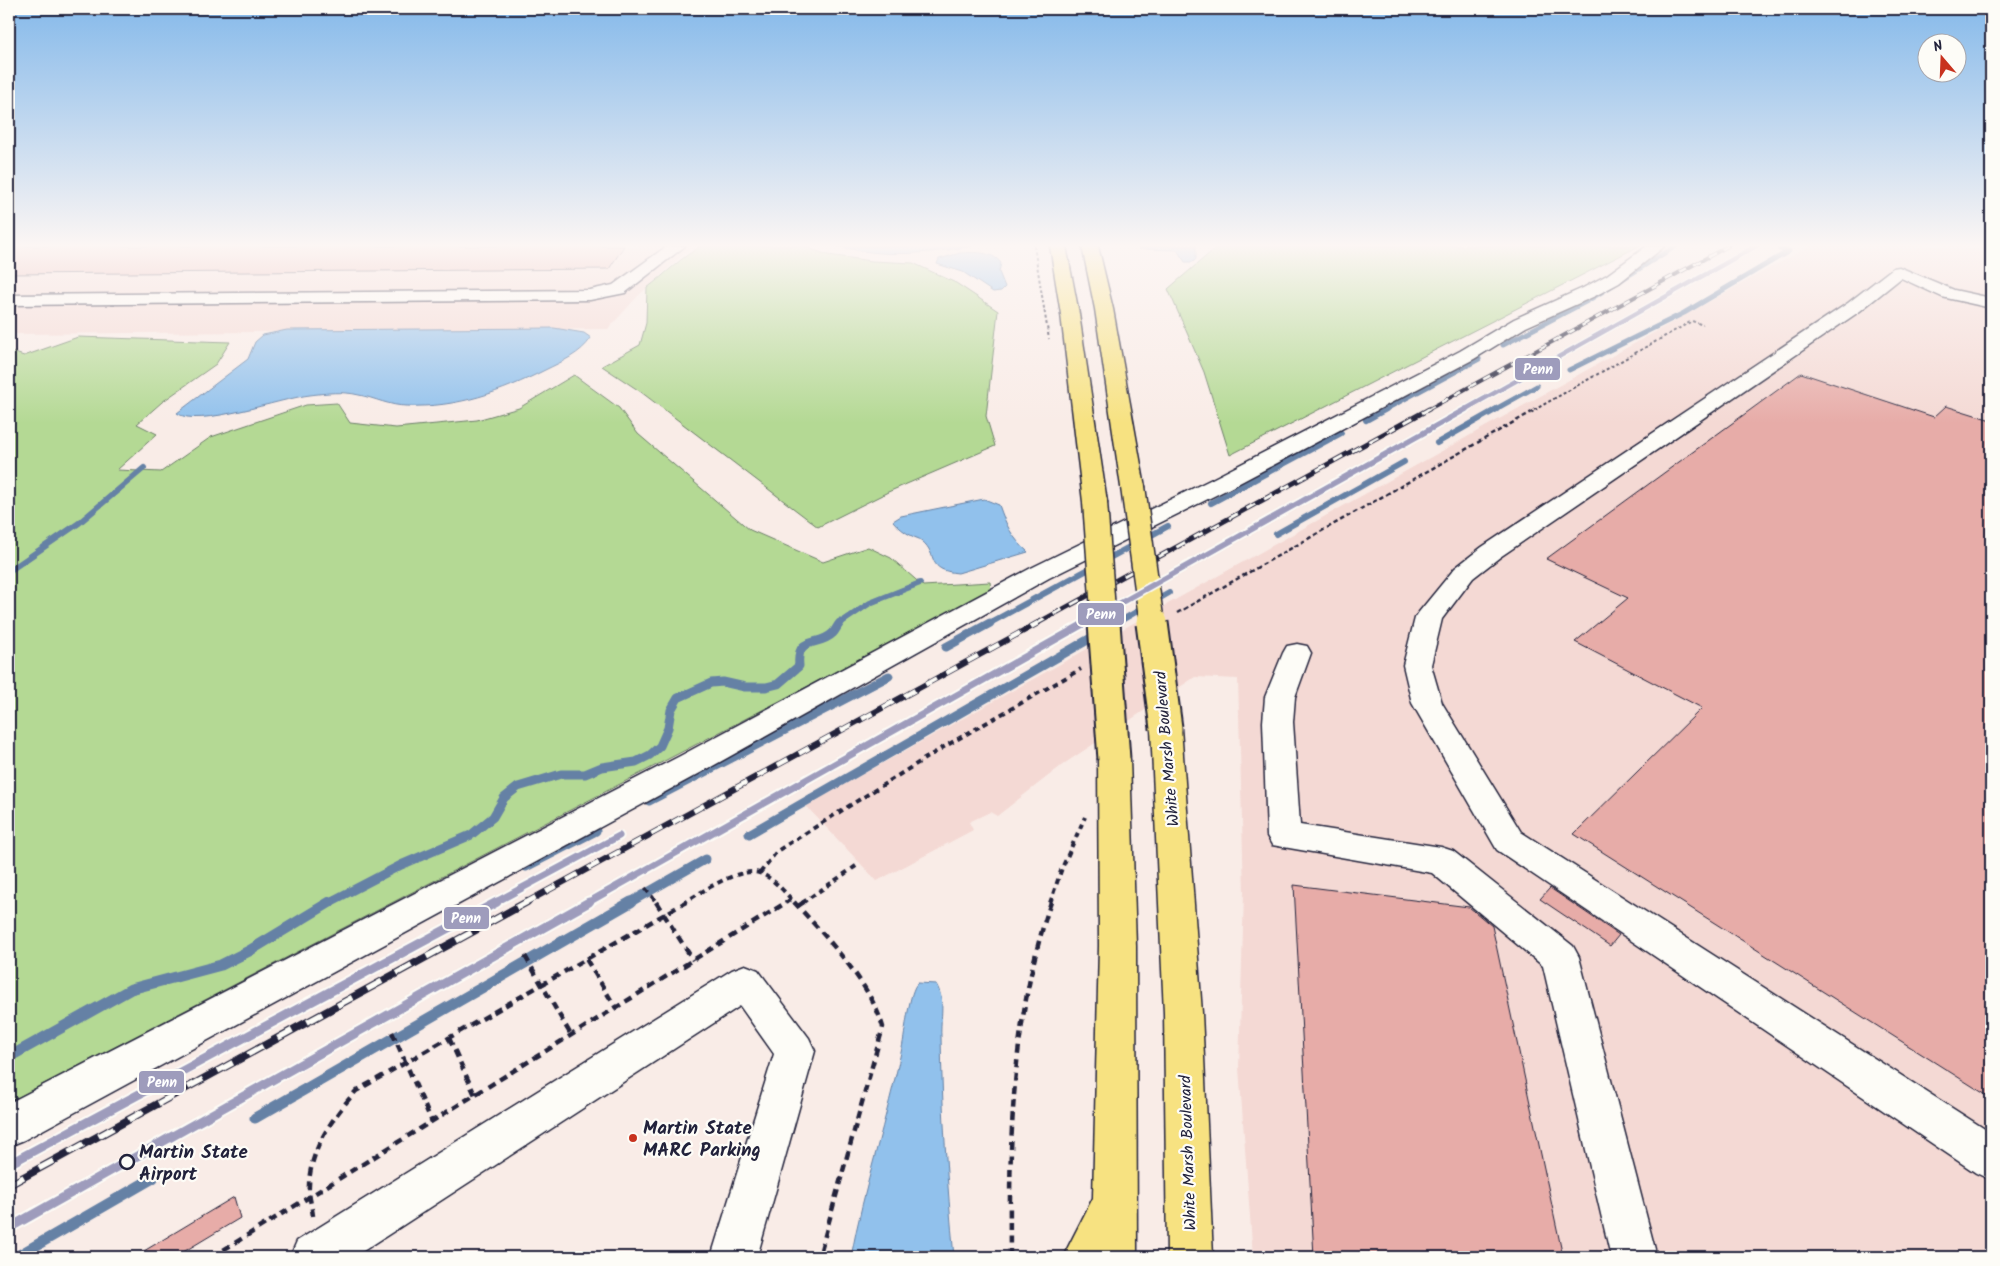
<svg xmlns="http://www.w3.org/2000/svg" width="2000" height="1266" viewBox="0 0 2000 1266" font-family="Kalam,sans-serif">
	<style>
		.built { fill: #f4d9d4 }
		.green { fill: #b4d994; stroke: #6b7e68 }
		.water { fill: #91c1ec; stroke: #6581a5 }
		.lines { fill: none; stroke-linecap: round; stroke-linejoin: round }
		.stream-far3 { stroke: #6581a5; stroke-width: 5 }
		.stream-far2 { stroke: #6581a5; stroke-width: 6 }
		.stream-far1 { stroke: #6581a5; stroke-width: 9 }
		.stream { stroke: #6581a5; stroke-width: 11 }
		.building { fill: #e7aca8; stroke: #22223b }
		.minor-casing { stroke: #22223b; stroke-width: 3 }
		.major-casing { stroke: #22223b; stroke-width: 3 }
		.path-far3 { stroke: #22223b; stroke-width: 2; stroke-dasharray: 3 2.5; stroke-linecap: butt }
		.path-far2 { stroke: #22223b; stroke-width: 2.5; stroke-dasharray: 4.5 3; stroke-linecap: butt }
		.path-far1 { stroke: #22223b; stroke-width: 4; stroke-dasharray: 5.5 4.5; stroke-linecap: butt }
		.path { stroke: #22223b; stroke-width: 4.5; stroke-dasharray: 8 5.5; stroke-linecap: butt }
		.minor { fill: #fdfcf7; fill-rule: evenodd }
		.major { fill: #f7e281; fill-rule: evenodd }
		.rail-far3-casing { stroke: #22223b; stroke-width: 4 }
		.rail-far2-casing { stroke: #22223b; stroke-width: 5 }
		.rail-far1-casing { stroke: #22223b; stroke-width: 6 }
		.rail-casing { stroke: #22223b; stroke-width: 8 }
		.rail-far3 { stroke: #fdfcf7; stroke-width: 2.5; stroke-dasharray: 8; stroke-linecap: butt }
		.rail-far2 { stroke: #fdfcf7; stroke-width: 3; stroke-dasharray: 10; stroke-linecap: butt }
		.rail-far1 { stroke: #fdfcf7; stroke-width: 4.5; stroke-dasharray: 12; stroke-linecap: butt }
		.rail { stroke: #fdfcf7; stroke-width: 5.5; stroke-dasharray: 17; stroke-linecap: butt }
		.major-bridge-far1-casing { stroke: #22223b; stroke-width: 27; stroke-linecap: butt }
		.major-bridge-casing { stroke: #22223b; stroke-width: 35; stroke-linecap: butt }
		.major-bridge-far1 { stroke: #f7e281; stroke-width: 24 }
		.major-bridge { stroke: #f7e281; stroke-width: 31 }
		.rail-1-far3-casing { stroke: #fdfcf7; stroke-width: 7 }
		.rail-1-far2-casing { stroke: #fdfcf7; stroke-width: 9 }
		.rail-1-far1-casing { stroke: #fdfcf7; stroke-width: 11 }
		.rail-1-casing { stroke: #fdfcf7; stroke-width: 13 }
		.rail-1-far3 { stroke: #9e9cbc; stroke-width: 4.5 }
		.rail-1-far2 { stroke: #9e9cbc; stroke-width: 5.5 }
		.rail-1-far1 { stroke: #9e9cbc; stroke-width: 7 }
		.rail-1 { stroke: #9e9cbc; stroke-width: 9 }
		.poi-dot { fill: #c8321e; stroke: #fdfcf7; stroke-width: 2 }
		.stop-dot { fill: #fdfcf7; stroke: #22223b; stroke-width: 2.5 }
		.labels { text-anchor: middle; stroke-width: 4.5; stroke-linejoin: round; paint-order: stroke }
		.street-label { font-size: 16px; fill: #22223b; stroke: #fdfcf7 }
		.near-poi-label { font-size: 19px; font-weight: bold; fill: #22223b; stroke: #fdfcf7; text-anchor: start }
		.near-stop-label { font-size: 19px; font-weight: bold; fill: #22223b; stroke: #fdfcf7; text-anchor: start }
		.line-badge { stroke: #fdfcf7; stroke-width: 2 }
		.badge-label { font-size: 14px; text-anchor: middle; font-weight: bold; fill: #fff }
	</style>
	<rect width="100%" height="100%" fill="#f9ece7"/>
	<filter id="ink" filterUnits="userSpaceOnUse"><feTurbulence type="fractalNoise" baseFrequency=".02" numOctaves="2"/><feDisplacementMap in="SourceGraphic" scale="10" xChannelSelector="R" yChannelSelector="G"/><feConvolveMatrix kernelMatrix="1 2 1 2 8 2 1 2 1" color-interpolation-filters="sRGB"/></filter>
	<g filter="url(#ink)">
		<g class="built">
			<polygon points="9,246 693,246 637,297 608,329 9,334"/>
			<polygon points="1809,246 1956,246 1991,253 1991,1257 1253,1257 1239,1068 1244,892 1238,679 1195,677 1065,763 997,816 990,812 969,822 973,830 877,881 806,806"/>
		</g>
		<g class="green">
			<path d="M 702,246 L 803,246 L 828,255 L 872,261 L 913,263 L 956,283 L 998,311 L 986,416 L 995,446 L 888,492 L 818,527 L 641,392 L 602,366 L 640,345 L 646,323 L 647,288 C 666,274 682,256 702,246 Z"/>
			<polygon points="1218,246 1639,246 1230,455 1204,372 1168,289"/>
			<polygon points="78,337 230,342 216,364 162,402 137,424 157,434 117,470 161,472 211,437 306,405 337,403 350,423 396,428 477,420 519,408 574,375 619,408 638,434 750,530 823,562 868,547 891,558 923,586 990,582 991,591 9,1102 9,351 24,356"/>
		</g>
		<g class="water">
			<path d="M 838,246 L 972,246 C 926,254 884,258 838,246 Z"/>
			<polygon points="1152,246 1196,246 1196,259 1193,262 1185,262 1177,250 1138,249"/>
			<path d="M 960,253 C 974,252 992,251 1001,263 L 999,272 L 1005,287 L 1001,291 L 993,292 L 963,272 L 937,264 L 939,259 Z"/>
			<path d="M 554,328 L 584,333 L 591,338 C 581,354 561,362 545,370 C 502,392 456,408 407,406 C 390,406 375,398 359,395 C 343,391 326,393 310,395 C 282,398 196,429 177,413 L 248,359 L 255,342 L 263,335 L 287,330 Z"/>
			<path d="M 984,499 L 999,505 C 1006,525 1012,538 1028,552 L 958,573 C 925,570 939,555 922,541 C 919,538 915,538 912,536 C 904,532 898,527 893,521 L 901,516 Z"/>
			<path d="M 918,983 L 936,984 C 946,1001 940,1016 941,1036 C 942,1110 947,1183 954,1257 L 851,1257 C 864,1187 887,1118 902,1048 C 905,1035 909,989 918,983 Z"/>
		</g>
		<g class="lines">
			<g class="stream-far3">
				<polyline points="1503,345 1589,300 1676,246"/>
				<polyline points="1569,370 1684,313 1789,251 1780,249"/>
				<polyline points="1384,410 1479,359"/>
				<polyline points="1494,410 1537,386"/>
			</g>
			<g class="stream-far2">
				<polyline points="1366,420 1386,409"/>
				<polyline points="1437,443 1497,409"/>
				<polyline points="1211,503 1341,433"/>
				<polyline points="1276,534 1404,462"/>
				<polyline points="9,571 79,523 144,468"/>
				<polyline points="839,624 870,603 920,583"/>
				<polyline points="988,624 1168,526"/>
				<polyline points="1115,624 1169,593"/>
			</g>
			<g class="stream-far1">
				<polyline points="1112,626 1117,623"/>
				<polyline points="946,647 990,623"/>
				<polyline points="649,801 889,676"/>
				<polyline points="749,834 1098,634"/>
				<polyline points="526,867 596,831"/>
				<path d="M 328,903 L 401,865 L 471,835 L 493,817 L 504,798 L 518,787 L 561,774 L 585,774 L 602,767 L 636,762 L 650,755 L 660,746 L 668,728 L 671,710 L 678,698 L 711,683 L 723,682 L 745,687 L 766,687 L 778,684 L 799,666 C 796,634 818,648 833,633 C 836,630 837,626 840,623"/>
				<polyline points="629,903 706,859"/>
			</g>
			<g class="stream">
				<polyline points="9,1057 131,989 221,965 249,951 330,902"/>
				<polyline points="255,1118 631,902"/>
				<polyline points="16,1257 153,1178"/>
			</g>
		</g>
		<g class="building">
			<polygon points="9,246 624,246 609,269 9,274"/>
			<polygon points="1801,373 1934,417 1946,406 1991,420 1991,1098 1574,834 1702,708 1575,642 1628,598 1546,559"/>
			<polygon points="1294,885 1469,907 1492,926 1563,1257 1314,1257"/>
			<polygon points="1550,888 1619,935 1610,946 1540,899"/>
			<polygon points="234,1197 240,1218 175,1257 134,1257"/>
		</g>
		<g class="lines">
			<defs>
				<g id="minor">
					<polygon points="667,246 685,246 625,293 590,300 9,305 9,295 590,290 613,285"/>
					<polygon points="1647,246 1665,246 1619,283 1595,296 1526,327 1474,359 1228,489 1049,578 702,772 24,1140 9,1146 9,1103 680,756 1031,568 1212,479 1460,351 1514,319 1583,288 1607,275"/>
					<polygon points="1899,267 1954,290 1991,298 1991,308 1942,297 1901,278 1860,311 1500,557 1473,578 1442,619 1431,665 1442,703 1521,832 1991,1133 1991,1180 1976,1173 1497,850 1412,703 1403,665 1415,618 1419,612 1455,568 1482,547 1848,303 1893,268"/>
					<polygon points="1297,644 1307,646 1311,653 1295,697 1293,722 1300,825 1441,847 1453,851 1573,946 1579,957 1657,1257 1611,1257 1543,966 1432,873 1272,845 1267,836 1263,722 1265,697 1283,653 1287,646"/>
					<polygon points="745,965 758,970 809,1038 815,1051 757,1257 711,1257 774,1054 740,1006 354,1257 290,1257 297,1241 732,970"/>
				</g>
				<g id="major">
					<polygon points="1050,246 1066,246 1079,314 1107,502 1103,507 1095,509 1087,507 1083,502 1061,314"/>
					<polygon points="1082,246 1098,246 1113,309 1145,487 1141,492 1133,494 1125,492 1121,487 1095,309"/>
					<polygon points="1166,717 1177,720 1181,728 1202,1013 1213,1257 1167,1257 1164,1013 1151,728 1155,720"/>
					<polygon points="1114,748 1125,751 1130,759 1136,946 1137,1257 1063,1257 1093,1198 1099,946 1098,759 1103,751"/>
				</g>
			</defs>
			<use href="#minor" class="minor-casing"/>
			<use href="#major" class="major-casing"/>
			<g class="path-far3">
				<polyline points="1034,246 1049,339"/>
				<polyline points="1534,410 1692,321 1703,325"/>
			</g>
			<polyline class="path-far2" points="1177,613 1537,409"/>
			<g class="path-far1">
				<polyline points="760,873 777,851 942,748 1081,669"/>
				<polyline points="645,888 657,903"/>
				<path d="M 683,903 C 701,893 737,867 759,873 C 773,877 785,893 795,903"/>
				<polyline points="785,903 792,899"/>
				<polyline points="802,903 859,864"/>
				<polyline points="1050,903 1062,868 1085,817"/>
			</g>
			<g class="path">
				<polyline points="656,902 693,960"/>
				<path d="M 794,902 C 825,936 870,982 883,1027 L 819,1257"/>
				<polyline points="798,906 804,902"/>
				<polyline points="525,956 571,1035"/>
				<polyline points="586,959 616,1008"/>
				<polyline points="392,1032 432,1122"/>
				<polyline points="449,1038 475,1095"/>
				<path d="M 313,1216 C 312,1206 308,1195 309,1185 C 310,1149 333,1117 356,1091 L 686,902"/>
				<polyline points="212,1257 787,902"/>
				<path d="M 1010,1257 C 1009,1138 1012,1016 1051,902"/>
			</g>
			<use href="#minor" class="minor"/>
			<use href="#major" class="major"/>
			<defs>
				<polyline id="rail-far3" points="1427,410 1728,246"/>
				<polyline id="rail-far2" points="1036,624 1429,409"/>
				<polyline id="rail-far1" points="525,903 1038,623"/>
				<polyline id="rail" points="9,1185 527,902"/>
			</defs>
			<use href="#rail-far3" class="rail-far3-casing"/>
			<use href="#rail-far2" class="rail-far2-casing"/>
			<use href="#rail-far1" class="rail-far1-casing"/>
			<use href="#rail" class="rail-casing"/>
			<use href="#rail-far3" class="rail-far3"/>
			<use href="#rail-far2" class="rail-far2"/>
			<use href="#rail-far1" class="rail-far1"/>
			<use href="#rail" class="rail"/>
			<defs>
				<g id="major-bridge-far1">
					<polyline points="1133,487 1152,624"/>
					<polyline points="1095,502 1104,624"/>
				</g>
				<g id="major-bridge">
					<polyline points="1104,623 1114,759"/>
					<polyline points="1152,623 1166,728"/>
				</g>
			</defs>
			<use href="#major-bridge-far1" class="major-bridge-far1-casing"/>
			<use href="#major-bridge" class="major-bridge-casing"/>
			<use href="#major-bridge-far1" class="major-bridge-far1"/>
			<use href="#major-bridge" class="major-bridge"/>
			<defs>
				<polyline id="rail-1-far3" points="1464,410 1756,246"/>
				<polyline id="rail-1-far2" points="1083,624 1466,409"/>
				<g id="rail-1-far1">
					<polyline points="494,903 619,836"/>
					<polyline points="587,903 1085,623"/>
				</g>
				<g id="rail-1">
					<polyline points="9,1164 497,902"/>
					<polyline points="9,1228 589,902"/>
				</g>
			</defs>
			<use href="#rail-1-far3" class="rail-1-far3-casing"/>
			<use href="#rail-1-far2" class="rail-1-far2-casing"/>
			<use href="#rail-1-far1" class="rail-1-far1-casing"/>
			<use href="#rail-1" class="rail-1-casing"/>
			<use href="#rail-1-far3" class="rail-1-far3"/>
			<use href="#rail-1-far2" class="rail-1-far2"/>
			<use href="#rail-1-far1" class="rail-1-far1"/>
			<use href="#rail-1" class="rail-1"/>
		</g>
	</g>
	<linearGradient id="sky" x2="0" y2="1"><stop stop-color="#85b9ea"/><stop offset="0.58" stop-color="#fcf6f4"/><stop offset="1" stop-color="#fcf6f4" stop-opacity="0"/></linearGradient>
	<rect width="2000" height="423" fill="url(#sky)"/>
	<circle class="poi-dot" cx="633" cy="1138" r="5"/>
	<circle class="stop-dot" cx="127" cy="1162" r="7"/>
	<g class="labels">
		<g class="street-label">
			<text transform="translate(1166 749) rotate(-95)" y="6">White Marsh Boulevard</text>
			<text transform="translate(1187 1153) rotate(-92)" y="6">White Marsh Boulevard</text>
		</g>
		<g class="near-poi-label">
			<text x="643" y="1134">Martin State<tspan x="643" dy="22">MARC Parking</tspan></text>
		</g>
		<g class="near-stop-label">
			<text x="139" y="1158">Martin State<tspan x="139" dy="22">Airport</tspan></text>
		</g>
	</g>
	<g class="line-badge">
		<rect x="1514" y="357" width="47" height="24" rx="5" fill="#9e9cbc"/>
		<rect x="1077" y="602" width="48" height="24" rx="5" fill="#9e9cbc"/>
		<rect x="443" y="906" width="47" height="24" rx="5" fill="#9e9cbc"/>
		<rect x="138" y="1070" width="47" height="24" rx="5" fill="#9e9cbc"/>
	</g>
	<g class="badge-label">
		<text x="1538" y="374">Penn</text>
		<text x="1101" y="619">Penn</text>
		<text x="466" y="923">Penn</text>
		<text x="162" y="1087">Penn</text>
	</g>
	<rect width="2000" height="1266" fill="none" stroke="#fdfcf7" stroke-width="30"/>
	<rect x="15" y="15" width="1970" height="1236" fill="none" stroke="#22223b" stroke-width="2" filter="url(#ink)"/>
	<g transform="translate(1942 58) rotate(341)"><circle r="24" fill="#fdfcf7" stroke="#a5a5ac"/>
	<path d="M0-4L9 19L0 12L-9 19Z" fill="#c8321e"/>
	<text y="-8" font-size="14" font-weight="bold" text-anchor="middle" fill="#22223b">N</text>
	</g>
</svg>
